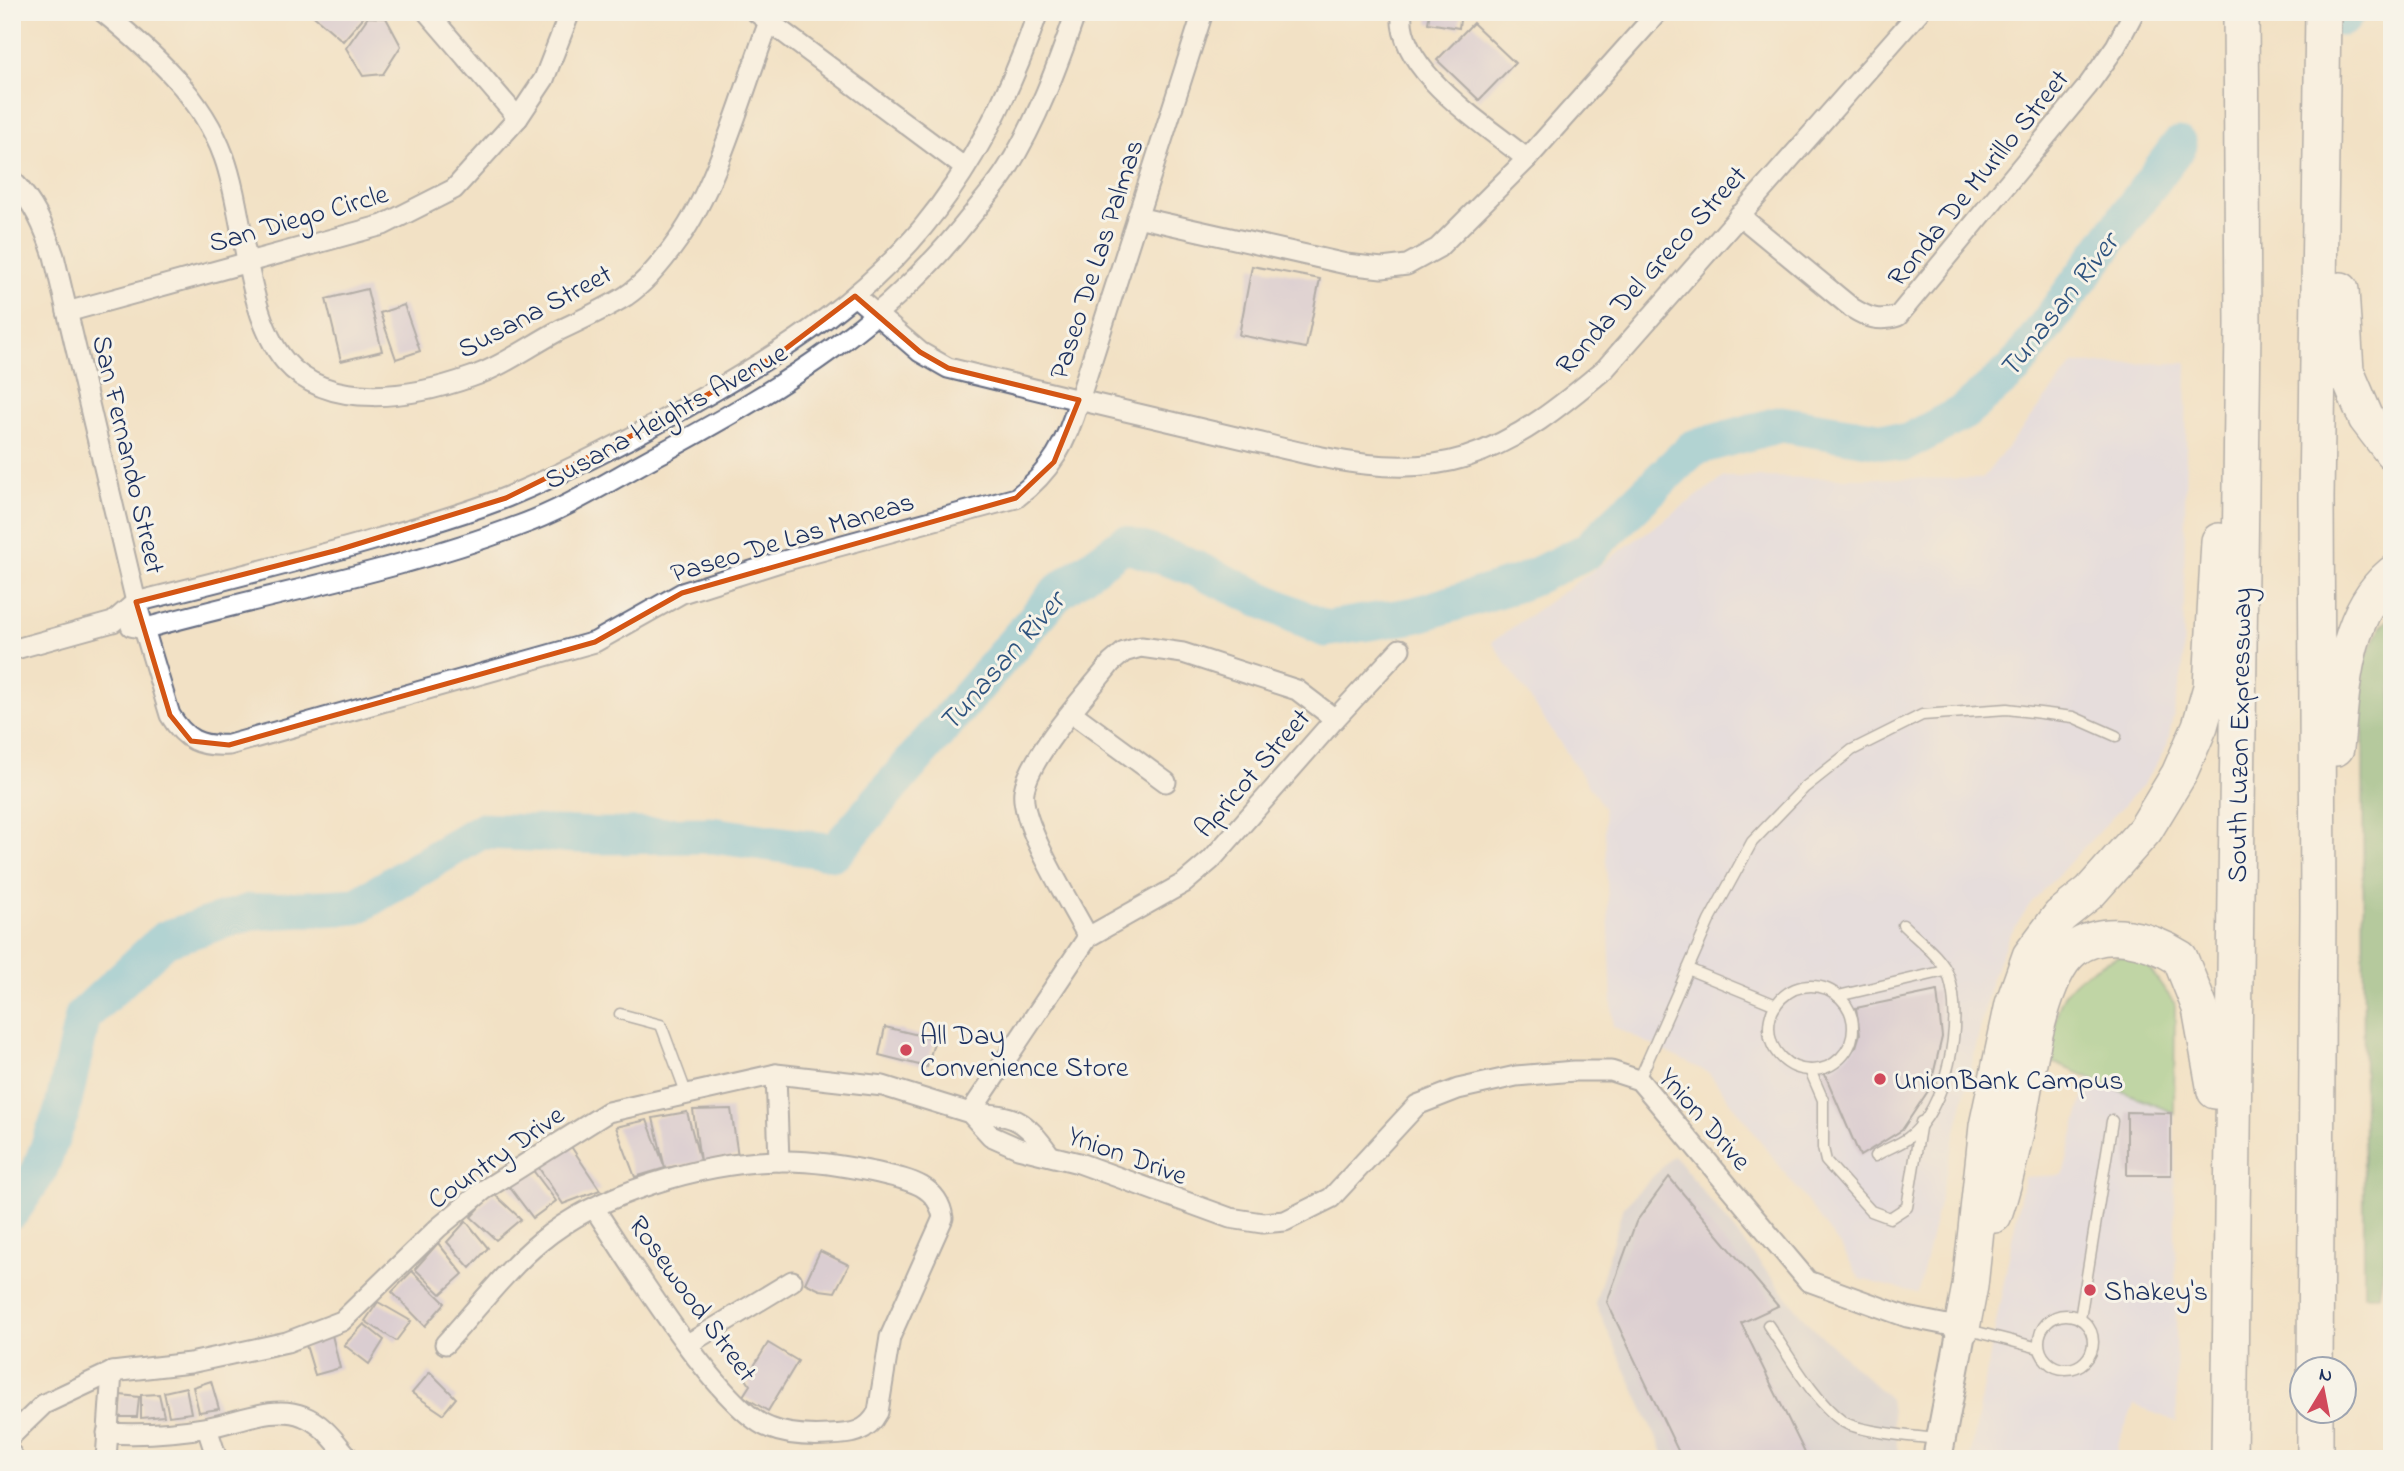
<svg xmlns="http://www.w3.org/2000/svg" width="2404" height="1471" viewBox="0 0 2404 1471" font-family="'Indie Flower',sans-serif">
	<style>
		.built { fill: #d7d7f8 }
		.industrial { fill: #bfc2dd }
		.green { fill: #84c67e; stroke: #507a6e; stroke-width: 2 }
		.forest { fill: #6bab6d; stroke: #436d66; stroke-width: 2 }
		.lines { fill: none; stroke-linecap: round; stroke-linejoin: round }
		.river { stroke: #65c0e3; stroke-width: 37 }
		.building { fill: #bdb3e1 }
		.lane-casing { stroke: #666d82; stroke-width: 13 }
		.street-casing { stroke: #666d82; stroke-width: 23 }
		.secondary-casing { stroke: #666d82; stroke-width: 32 }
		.highway-casing { stroke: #666d82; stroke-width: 38 }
		.lane { stroke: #fff; stroke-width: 10 }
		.street { stroke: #fff; stroke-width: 19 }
		.secondary { stroke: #fff; stroke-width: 28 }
		.highway { stroke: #fff; stroke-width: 35 }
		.marked { fill: none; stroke: #d45514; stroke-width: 5; stroke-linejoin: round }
		.poi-dot { fill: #d1495b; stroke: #f7f3e8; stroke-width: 2.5 }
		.labels { text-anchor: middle; stroke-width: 6; stroke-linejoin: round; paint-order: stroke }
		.street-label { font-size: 28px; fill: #1b2f5e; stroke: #f7f3e8 }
		.poi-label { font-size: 28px; fill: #1b2f5e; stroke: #f7f3e8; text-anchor: start }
		.water-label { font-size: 30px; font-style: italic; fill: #2e537f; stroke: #f7f3e8 }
	</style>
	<rect width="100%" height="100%" fill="#f7f3e8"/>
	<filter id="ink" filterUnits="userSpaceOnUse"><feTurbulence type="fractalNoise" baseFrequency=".0143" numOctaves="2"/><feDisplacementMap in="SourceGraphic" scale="14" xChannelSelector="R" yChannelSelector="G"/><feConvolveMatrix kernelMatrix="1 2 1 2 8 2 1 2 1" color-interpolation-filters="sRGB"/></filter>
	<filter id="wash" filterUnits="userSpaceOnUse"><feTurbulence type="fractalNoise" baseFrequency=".00686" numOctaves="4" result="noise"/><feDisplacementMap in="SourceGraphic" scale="28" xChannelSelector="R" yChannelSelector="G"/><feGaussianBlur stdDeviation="1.57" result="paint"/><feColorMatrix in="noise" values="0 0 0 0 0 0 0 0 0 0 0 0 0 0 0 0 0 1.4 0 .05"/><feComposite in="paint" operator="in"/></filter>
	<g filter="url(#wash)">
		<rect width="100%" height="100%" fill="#f2e1c5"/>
		<g class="built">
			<polygon points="2187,363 2183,668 2167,746 2143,785 2031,903 2008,938 1992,978 1918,1293 1860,1279 1842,1248 1709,1073 1613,1026 1604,808 1492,642 1724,477 1982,479 2073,364"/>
			<polygon points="2088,1078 2174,1113 2177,1422 2134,1405 2118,1444 2116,1459 1970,1459 2024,1177 2063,1175"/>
		</g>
		<polygon class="industrial" points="1674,1155 1807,1322 1890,1399 1899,1459 1666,1459 1595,1303 1623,1207"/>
		<path class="green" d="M 2119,956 L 2144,961 L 2175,1004 L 2174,1113 L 2047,1060 C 2061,997 2055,984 2119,956 Z"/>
		<polygon class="forest" points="2392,616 2392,1212 2379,1295 2364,1295 2363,664 2381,626"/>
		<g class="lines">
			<g class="river">
				<polyline points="2343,18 2347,12"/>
				<polyline points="12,1211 39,1171 62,1111 83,1016 165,939 250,912 357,906 481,831 601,836 711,835 835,852 1058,592 1124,544 1185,564 1325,629 1415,615 1523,582 1587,551 1693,448 1781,424 1904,444 1964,412 2014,369 2179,145"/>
			</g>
		</g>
		<g id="blocks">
			<g class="building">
				<polygon points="309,12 368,12 343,41"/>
				<polygon points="1430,12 1461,12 1459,28 1428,23"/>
				<polygon points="368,17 386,18 401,46 383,74 363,76 346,48"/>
				<polygon points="1473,23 1515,63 1479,100 1437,60"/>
				<polygon points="1252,266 1320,279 1306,348 1239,335"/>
				<polygon points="367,289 382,351 341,361 326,299"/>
				<polygon points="404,305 420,351 396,359 380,313"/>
				<polygon points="1937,991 1942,1037 1930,1088 1902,1130 1860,1156 1823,1070 1836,1066 1856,1047 1860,1034 1856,1008"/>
				<polygon points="885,1027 935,1039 927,1067 879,1055"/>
				<polygon points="731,1109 738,1156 665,1168 635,1177 616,1127 647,1120 665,1168 653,1118 687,1112 700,1161 693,1110"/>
				<polygon points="2127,1112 2171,1113 2171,1175 2127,1175"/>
				<polygon points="570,1145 600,1190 563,1204 537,1165"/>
				<polygon points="532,1169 556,1201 533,1218 508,1185"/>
				<polygon points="1669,1177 1778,1306 1741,1323 1808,1459 1682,1459 1607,1302 1636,1222"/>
				<polygon points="493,1193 521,1219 496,1240 471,1217"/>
				<polygon points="466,1221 488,1248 470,1268 447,1242"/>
				<polygon points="438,1243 463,1274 441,1294 415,1269"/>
				<polygon points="820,1251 849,1265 835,1292 820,1290 805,1283"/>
				<polygon points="412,1271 445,1303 425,1326 392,1292"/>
				<polygon points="378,1302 411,1321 396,1341 365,1321"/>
				<polygon points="364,1324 384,1340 369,1364 344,1345"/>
				<polygon points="332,1335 340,1368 315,1375 306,1345"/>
				<polygon points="768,1343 798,1361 768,1411 743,1396 750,1385 746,1379"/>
				<polygon points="430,1372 456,1398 443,1414 412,1393"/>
				<polygon points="211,1381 219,1409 199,1412 193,1387"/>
				<polygon points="186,1387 191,1413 169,1416 164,1392"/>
				<polygon points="159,1394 164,1416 141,1418 141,1395"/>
				<polygon points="120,1395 139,1397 137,1417 117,1417"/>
				<polygon points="263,1453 265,1459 240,1459 240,1455"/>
			</g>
		</g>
	</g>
	<g filter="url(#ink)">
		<use href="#blocks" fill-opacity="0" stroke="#666d82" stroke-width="2"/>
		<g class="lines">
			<defs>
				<g id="lane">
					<polyline points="1688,969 1776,1005"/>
					<circle cx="1811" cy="1028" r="42"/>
					<polyline points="1838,996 1945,971"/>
					<polyline points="620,1014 661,1025 687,1095"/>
					<polyline points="1810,1070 1823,1100 1823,1148 1826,1161 1871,1211 1890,1218 1907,1207 1921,1122"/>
					<polyline points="1639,1080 1709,921 1752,842 1804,788 1852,750 1922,715 2007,709 2073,717 2116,736"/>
					<path d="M 1875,1156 C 1885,1149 1899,1145 1908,1138 C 1947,1109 1964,1022 1949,977 C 1942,957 1918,940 1903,925"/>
					<circle cx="2066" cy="1342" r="27"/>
					<polyline points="2080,1319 2112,1121"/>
					<path d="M 1768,1325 C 1788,1354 1814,1401 1842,1421 C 1857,1432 1918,1437 1939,1439"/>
					<polyline points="1969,1330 2039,1348"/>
				</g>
				<g id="street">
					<path d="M 103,12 C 152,52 202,96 224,157 C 245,214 245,314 285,361 C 329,412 415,397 471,377 C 501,367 530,346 558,331 C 581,320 605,309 626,296 C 647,282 664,260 678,240 C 718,185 744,87 769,22"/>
					<polyline points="427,12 518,118"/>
					<polyline points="756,12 965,168"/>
					<path d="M 1402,12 C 1396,71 1486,125 1527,159"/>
					<path d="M 12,180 C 34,203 44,226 54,256 L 136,602 L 170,715 C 185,740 200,747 229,745 L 595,642 L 682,593 L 780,562 L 1016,498 C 1051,472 1067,442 1079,400 C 1133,413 1187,425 1240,438 C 1314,455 1391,480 1466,457 C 1520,440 1562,405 1605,369 L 1919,12"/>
					<path d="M 1739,215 L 1852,308 C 1868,318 1879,322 1898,316 L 2087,87 L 2116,46 L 2134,12"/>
					<polyline points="1137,217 1346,264 1382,268 1407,265 1438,248 1527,159 1658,12"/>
					<polyline points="855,296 920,352 948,368 1079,400 1203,12"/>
					<polyline points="67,312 383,225 454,189 518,118 544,79 570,12"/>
					<path d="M 131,626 L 143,629 C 267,594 397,572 518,526 C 569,508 617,476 665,451 C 788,384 888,323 975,211 C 986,197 998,184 1007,169 C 1037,121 1058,65 1076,12"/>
					<path d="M 12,650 L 113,622 L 136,602 C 217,582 297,562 377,539 C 421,526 465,514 507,497 C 579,467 648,430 714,391 C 792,346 866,296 923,227 C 975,164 1012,89 1038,12"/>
					<polyline points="1072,713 1166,782"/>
					<polyline points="1335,719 1400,649"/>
					<polyline points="776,1074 779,1161"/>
					<path d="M 970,1113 L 1088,937 L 1184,883 L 1211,860 L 1335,719 L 1297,690 L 1183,653 L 1141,647 L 1124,652 L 1111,663 C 1087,694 1030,755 1024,791 C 1019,823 1072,906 1088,937"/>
					<path d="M 970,1113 C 1016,1115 1023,1118 1050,1155"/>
					<path d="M 445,1344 C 474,1312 507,1269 540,1242 C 598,1193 704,1162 779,1161 C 811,1160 844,1166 874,1172 C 904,1179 938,1183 943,1218 L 890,1337 L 878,1412 C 867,1433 851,1434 829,1435 C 811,1436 787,1435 770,1428 C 720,1410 627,1257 594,1208"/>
					<polyline points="688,1344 792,1281"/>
					<polyline points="207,1428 217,1459"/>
					<path d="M 107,1433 C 141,1435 175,1433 209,1427 C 238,1422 274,1404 303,1416 C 324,1424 336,1443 350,1459"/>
					<polyline points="12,1435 44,1404 112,1372 190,1363 287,1342 342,1321 438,1228 484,1190 608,1112 776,1074 883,1086 970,1113 991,1136 1018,1148 1079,1163 1230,1218 1262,1223 1285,1221 1331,1198 1417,1105 1458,1089 1516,1076 1574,1071 1611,1071 1639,1080 1808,1281 1907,1317 1962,1328"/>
					<polyline points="12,1455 13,1459"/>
					<polyline points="106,1459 112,1372"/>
				</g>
				<polyline id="secondary" points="1937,1459 1962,1328"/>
				<g id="highway">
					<polyline points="2341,290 2346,371 2366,418 2392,452"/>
					<path d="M 2336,748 C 2342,690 2344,614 2392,574"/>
					<path d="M 1994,1215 C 2003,1188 2010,1160 2016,1132 C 2025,1089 2038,976 2074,949 C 2106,926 2150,939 2180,958 L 2200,1008 L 2215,1091"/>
					<polyline points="1962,1328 1970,1286 1987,1126 2013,1004 2030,956 2060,916 2090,892 2145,830 2179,774 2200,726 2211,687 2219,541"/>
					<polyline points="2315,1370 2318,908 2316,498 2323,12"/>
					<polyline points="2315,1412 2315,1459"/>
					<polyline points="2229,1459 2243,325 2241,12"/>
				</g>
			</defs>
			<use href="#lane" class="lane-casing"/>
			<use href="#street" class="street-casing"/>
			<use href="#secondary" class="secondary-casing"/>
			<use href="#highway" class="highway-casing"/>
			<use href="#lane" class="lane"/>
			<use href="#street" class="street"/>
			<use href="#secondary" class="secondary"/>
			<use href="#highway" class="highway"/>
		</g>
	</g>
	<path d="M0 0H2404V1471H0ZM 855,296 L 920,352 L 948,368 L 1079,400 L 1054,462 L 1016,498 L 682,593 L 595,642 L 229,745 L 191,741 L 170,715 L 136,602 L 338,550 L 506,498 L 665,419 L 780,353 Z" fill="#f2e1c5" fill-opacity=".55" fill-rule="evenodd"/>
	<path class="marked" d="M 855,296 L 920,352 L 948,368 L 1079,400 L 1054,462 L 1016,498 L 682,593 L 595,642 L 229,745 L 191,741 L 170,715 L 136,602 L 338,550 L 506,498 L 665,419 L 780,353 Z"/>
	<g class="poi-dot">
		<circle cx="906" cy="1050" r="7"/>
		<circle cx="1880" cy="1079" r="7"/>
		<circle cx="2090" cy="1290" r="7"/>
	</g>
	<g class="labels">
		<g class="street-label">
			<text transform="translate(1977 177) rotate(-51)" y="10">Ronda De Murillo Street</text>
			<text transform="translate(298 217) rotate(-16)" y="10">San Diego Circle</text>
			<text transform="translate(1095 259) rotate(-72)" y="10">Paseo De Las Palmas</text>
			<text transform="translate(1650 269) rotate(-48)" y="10">Ronda Del Greco Street</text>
			<text transform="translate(534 310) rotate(-28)" y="10">Susana Street</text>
			<text transform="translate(665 415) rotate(-29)" y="10">Susana Heights Avenue</text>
			<text transform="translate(130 454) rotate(77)" y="10">San Fernando Street</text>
			<text transform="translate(792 536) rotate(-17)" y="10">Paseo De Las Maneas</text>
			<text transform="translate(2238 735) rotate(-89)" y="10">South Luzon Expressway</text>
			<text transform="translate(1251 772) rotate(-49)" y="10">Apricot Street</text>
			<text transform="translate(1706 1118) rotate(49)" y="10">Ynion Drive</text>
			<text transform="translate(1128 1154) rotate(20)" y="10">Ynion Drive</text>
			<text transform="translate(495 1156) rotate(-35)" y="10">Country Drive</text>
			<text transform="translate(694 1298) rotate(54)" y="10">Rosewood Street</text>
		</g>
		<g class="poi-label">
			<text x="920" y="1044">All Day<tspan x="920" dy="32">Convenience Store</tspan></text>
			<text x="1894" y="1089">UnionBank Campus</text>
			<text x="2104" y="1300">Shakey's</text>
		</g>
		<g class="water-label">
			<text transform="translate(2058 305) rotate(-52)" y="10">Tunasan River</text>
			<text transform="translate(1001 661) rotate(-49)" y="10">Tunasan River</text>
		</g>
	</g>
	<rect width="2404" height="1471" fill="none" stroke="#f7f3e8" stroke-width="42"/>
	<g transform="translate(2323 1390) rotate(10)"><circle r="33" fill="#f7f3e8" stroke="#9fa5b1" stroke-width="2"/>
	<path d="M0-5L12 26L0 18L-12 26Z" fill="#d1495b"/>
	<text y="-10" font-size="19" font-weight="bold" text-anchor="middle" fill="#1b2f5e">N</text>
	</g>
</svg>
